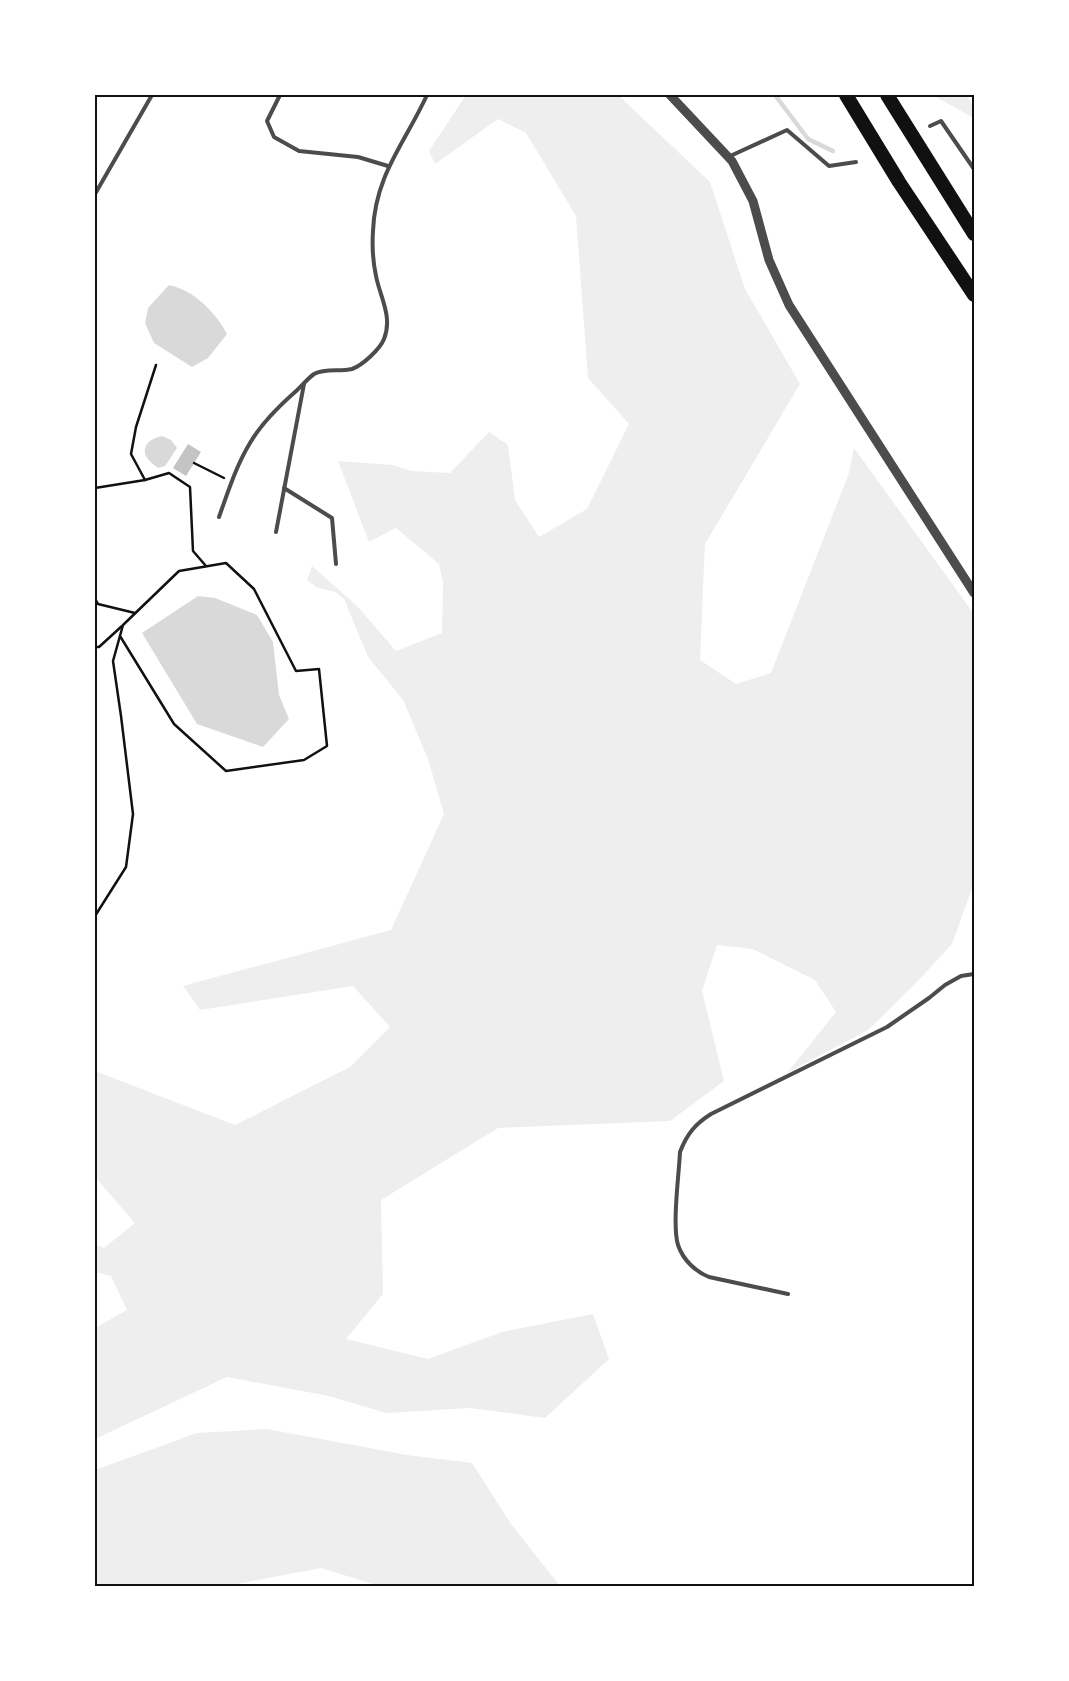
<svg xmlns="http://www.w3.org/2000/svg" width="1069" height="1681" viewBox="0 0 1069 1681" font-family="Montserrat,sans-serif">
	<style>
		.green { fill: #eee }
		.water { fill: #d9d9d9 }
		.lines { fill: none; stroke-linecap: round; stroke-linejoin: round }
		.stream { stroke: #d9d9d9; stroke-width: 4.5 }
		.building { fill: #c4c4c4 }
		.path { stroke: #111; stroke-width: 2.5 }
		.service { stroke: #4c4c4c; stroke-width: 4 }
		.tertiary { stroke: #4c4c4c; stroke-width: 9 }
		.motorway { stroke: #111; stroke-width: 14 }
		.neatline { fill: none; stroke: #111; stroke-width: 2 }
	</style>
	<rect width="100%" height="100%" fill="#fff"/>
	<g class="green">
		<polygon points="466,95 618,95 710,182 745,289 800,384 705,544 700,660 736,684 771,673 849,473 854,448 974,614 974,883 952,944 914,985 868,1030 787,1073 836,1012 815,980 753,949 717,945 702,991 724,1081 670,1121 498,1128 381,1200 383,1294 346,1339 428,1359 502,1332 593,1314 609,1359 545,1418 470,1408 386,1413 329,1396 227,1377 95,1439 95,1328 127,1310 111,1276 95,1272 95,1245 104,1248 135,1223 95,1177 95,1071 235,1125 350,1067 390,1027 353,986 200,1010 183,986 391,930 444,814 428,759 403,700 368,657 344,599 335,592 316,587 307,580 312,566 357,606 396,651 442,633 443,583 439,564 396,528 369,542 338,461 392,465 412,471 450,473 489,432 508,445 515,500 539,537 587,509 629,424 588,378 576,216 526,133 498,119 435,164 429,151"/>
		<polygon points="932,95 966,95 974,107 974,118"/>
		<polygon points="267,1429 407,1455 472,1463 511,1524 560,1586 379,1586 321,1568 226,1586 95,1586 95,1470 197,1433"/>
	</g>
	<g class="water">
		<path d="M 169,285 C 194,290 215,312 227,334 L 208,358 L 192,367 L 154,343 L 145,323 L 148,308 Z"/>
		<path d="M 162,436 L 171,440 L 177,448 L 165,466 L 158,468 C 154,465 148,460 146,456 C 141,444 153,438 162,436 Z"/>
		<polygon points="198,596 215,598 257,615 273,642 279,695 289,719 263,747 197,724 142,633"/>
	</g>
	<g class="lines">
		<polyline class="stream" points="775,95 808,139 833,151"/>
	</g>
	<polygon class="building" points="188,444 201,452 186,476 173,468"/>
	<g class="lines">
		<g class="path">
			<polyline points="194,463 224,478"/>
			<polyline points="145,480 131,454 136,427 156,365"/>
			<polyline points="95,488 145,480 169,473 190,487 193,551 206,566"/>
			<polyline points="95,599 98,604 135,613"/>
			<polyline points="95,647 99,647 122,626"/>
			<polyline points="95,916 126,867 133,814 121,716 113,661 123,625 179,571 226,563 254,589 296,671 319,669 327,746 304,760 226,771 174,724 120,636"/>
		</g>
		<g class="service">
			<polyline points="280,95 267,121 274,137 299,151 358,157 388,166"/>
			<polyline points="930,126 941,121 974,169"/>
			<polyline points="728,157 787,130 829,166 856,162"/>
			<polyline points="95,194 152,95"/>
			<polyline points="284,488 332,518 336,564"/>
			<path d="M 219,517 C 228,492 236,466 250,443 C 261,424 278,407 295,392 C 301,387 307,379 314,374 C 325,368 340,372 352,369 C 363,365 380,349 384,339 C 393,317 380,297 376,276 C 373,262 372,246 373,231 C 375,175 405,143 427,95"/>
			<polyline points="276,532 304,384"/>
			<path d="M 788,1294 L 709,1277 C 696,1272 683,1260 678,1245 C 672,1225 679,1174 680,1152 C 687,1134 695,1124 711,1114 L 887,1027 L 929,998 L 945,985 L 961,976 L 974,974"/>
		</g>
		<polyline class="tertiary" points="670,95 732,161 753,201 769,260 789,305 974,593"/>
		<g class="motorway">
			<polyline points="846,95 899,182 974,295"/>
			<polyline points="887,95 974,234"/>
		</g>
	</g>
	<rect width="1069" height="1681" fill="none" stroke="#ffffff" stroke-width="192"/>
	<rect x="96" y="96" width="877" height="1489" class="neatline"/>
</svg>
